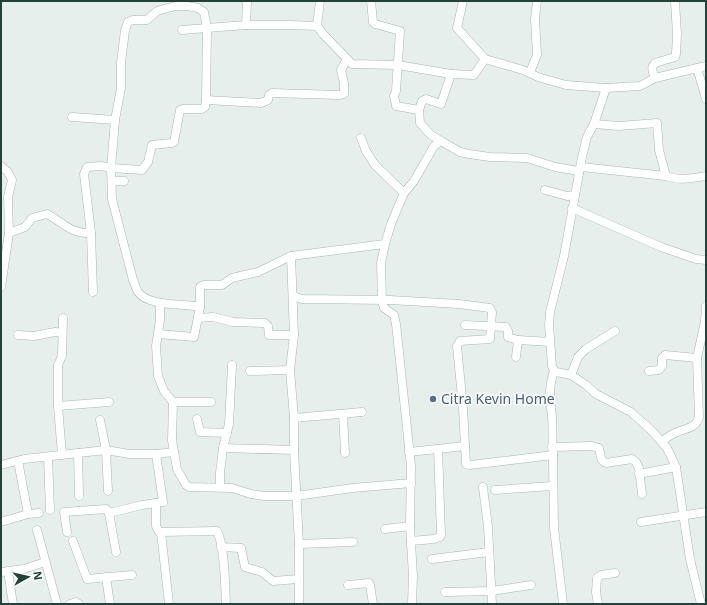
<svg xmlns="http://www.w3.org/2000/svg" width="707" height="605" viewBox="0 0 707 605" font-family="'Noto Sans',sans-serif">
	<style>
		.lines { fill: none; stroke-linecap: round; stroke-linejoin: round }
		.minor-casing { stroke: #a8b8b2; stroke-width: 9 }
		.minor { stroke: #fff; stroke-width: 8 }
		.service-dot { fill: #5c6f8a; stroke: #f7fbf9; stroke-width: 1.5 }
		.labels { text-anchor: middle; stroke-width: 3.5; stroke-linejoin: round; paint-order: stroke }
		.service-label { font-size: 14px; fill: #4e5e75; stroke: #f7fbf9; text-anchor: start }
	</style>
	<rect width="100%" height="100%" fill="#e6efeb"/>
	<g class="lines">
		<defs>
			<g id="minor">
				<polyline points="371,1 373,22 375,24 400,31 396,91 394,96 396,106 419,110"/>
				<polyline points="463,1 457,28 485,59 523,70 538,77 566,85 606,88 640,86 655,78 706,66"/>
				<polyline points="246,25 247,1"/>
				<polyline points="317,26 320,1"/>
				<polyline points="182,30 207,28 206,100 261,103 268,100 269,95 272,93 339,95 344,94 344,83 341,70 347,59"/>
				<polyline points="697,68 706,99"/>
				<polyline points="530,72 537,55 535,19 537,1"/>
				<path d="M 655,78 C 653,72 650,68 655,63 L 675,57 L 676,54 L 677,34 L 675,1"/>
				<polyline points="606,88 594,124 587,137 582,157 564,256 550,312 549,325 552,366 554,371 556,372 571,375 586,385 596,394 631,412 652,431 667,448 676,467 690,559 701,604"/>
				<polyline points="72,117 115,120"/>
				<path d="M 594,124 L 619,126 L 657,123 L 659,150 L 666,176 C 677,181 694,178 706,176"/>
				<polyline points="361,138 366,151 375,165 404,193"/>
				<polyline points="441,141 460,152 469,154 490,157 527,158 555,167 579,171"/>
				<polyline points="1,166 8,172 12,180 8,197 9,233 1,287"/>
				<polyline points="581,167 666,176"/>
				<polyline points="112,181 124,181"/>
				<polyline points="545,190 567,196 575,195"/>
				<polyline points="572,208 661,247 696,259 706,260"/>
				<path d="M 9,233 L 25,227 L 32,218 L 47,214 C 64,223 70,234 91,233"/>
				<polyline points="291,256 294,335 290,370 294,418 294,450 299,544 299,604"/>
				<polyline points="93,292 91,233 84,174 87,167 101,166 111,168 115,120 121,88 121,63 125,30 128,22 133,20 147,20 157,11 175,6 187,6 198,8 204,12 207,28 246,25 290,25 317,26 323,34 352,64 398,65 451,74"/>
				<polyline points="293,296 302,299 390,300 459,304 490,308 492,312 490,339 460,341 457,346 463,408 465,446"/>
				<polyline points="160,303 160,320 156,346 158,376 164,391 173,402 172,440 177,469 186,485 189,487 232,488 251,494 264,496 296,496 353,488 411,483"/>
				<path d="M 200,307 C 183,303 149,307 138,292 C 136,289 135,284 133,280 L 112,199 L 111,168 L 142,170 L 148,162 L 152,145 L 172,143 L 174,142 L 180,110 L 183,109 L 202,109 L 205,107 L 206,100"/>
				<polyline points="198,318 213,317 233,322 265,323 268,326 269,335 294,335"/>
				<polyline points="465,325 506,327 508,331 508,337 518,340"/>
				<polyline points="158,334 194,337 200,307 200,287 203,285 222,285 232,278 258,272 291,256 385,244"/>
				<polyline points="18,335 34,336 55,332 62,333"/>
				<polyline points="516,357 518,340 550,342"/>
				<polyline points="250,371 290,370"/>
				<polyline points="649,371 659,370 662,366 662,358 665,355 697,358"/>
				<polyline points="571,375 578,357 586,349 615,331"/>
				<polyline points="173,402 211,402"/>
				<polyline points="58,406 109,402"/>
				<polyline points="343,414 345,453"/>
				<polyline points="294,418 362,412"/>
				<polyline points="197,419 200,432 227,433"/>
				<polyline points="100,420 106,450 108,491"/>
				<path d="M 661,441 C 666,439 670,435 675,433 C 685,428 696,429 699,417 L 697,358 L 705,321 L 706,306"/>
				<path d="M 552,447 L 592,446 L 599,448 C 601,453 599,461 606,463 L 632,459 L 636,462 L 639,468 L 642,494"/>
				<polyline points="223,448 294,450"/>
				<path d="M 409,452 L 465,446 L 466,464 L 470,465 L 553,455 C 552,443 553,430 552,417 C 550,398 548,389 554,371"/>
				<polyline points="78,453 79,496"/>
				<polyline points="156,454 174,452"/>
				<polyline points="62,455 58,406 58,365 62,356 63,318"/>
				<polyline points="553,455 554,528 563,604"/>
				<polyline points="48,457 50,510"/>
				<polyline points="18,461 28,514"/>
				<polyline points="1,465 24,459 106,450 129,454 156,454 163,502 142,505 109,513"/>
				<polyline points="639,474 676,467"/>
				<polyline points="220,487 220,473 223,448 229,424 232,365"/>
				<polyline points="483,487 488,527 492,604"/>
				<polyline points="495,490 553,486"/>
				<path d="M 156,503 L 156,526 L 159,532 L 217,531 C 225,546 225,586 226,604"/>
				<polyline points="1,522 28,514 39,513"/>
				<polyline points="641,522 706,512"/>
				<polyline points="385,529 410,526"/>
				<polyline points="37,530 57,604"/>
				<polyline points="67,532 64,512 106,509 109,513 116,552"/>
				<polyline points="161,532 169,604"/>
				<polyline points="73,541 87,579 132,575"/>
				<polyline points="411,541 434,539 440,537 441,535 438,449"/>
				<polyline points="299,544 353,542"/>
				<polyline points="221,547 241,548 245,567 262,572 273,581 298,579"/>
				<polyline points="432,559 489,552"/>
				<polyline points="1,572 24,569 45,562"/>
				<polyline points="8,572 13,604"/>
				<polyline points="106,577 110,604"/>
				<polyline points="348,585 369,583 370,585 373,604"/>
				<polyline points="445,592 492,591 531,585"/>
				<polyline points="70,604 76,602 79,604"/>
				<polyline points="412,604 413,576 410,526 411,466 396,324 394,315 384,308 382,301 381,263 385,244 391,224 404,193 414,181 434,146 441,141 431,135 420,123 419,110 422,101 426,99 441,104 451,74 474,75 485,59"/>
				<polyline points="598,604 596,592 597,578 601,575 615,573"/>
			</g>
		</defs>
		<use href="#minor" class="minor-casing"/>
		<use href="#minor" class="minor"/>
	</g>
	<circle class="service-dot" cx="433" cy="399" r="4"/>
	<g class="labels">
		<g class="service-label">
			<text x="441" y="404">Citra Kevin Home</text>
		</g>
	</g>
	<rect width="707" height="605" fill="none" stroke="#24423a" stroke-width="4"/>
	<g transform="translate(28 577) rotate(82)" stroke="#f7fbf9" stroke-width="3" paint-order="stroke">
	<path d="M0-3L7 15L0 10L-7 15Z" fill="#24423a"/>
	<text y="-6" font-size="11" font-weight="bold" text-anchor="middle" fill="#24423a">N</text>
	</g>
</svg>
